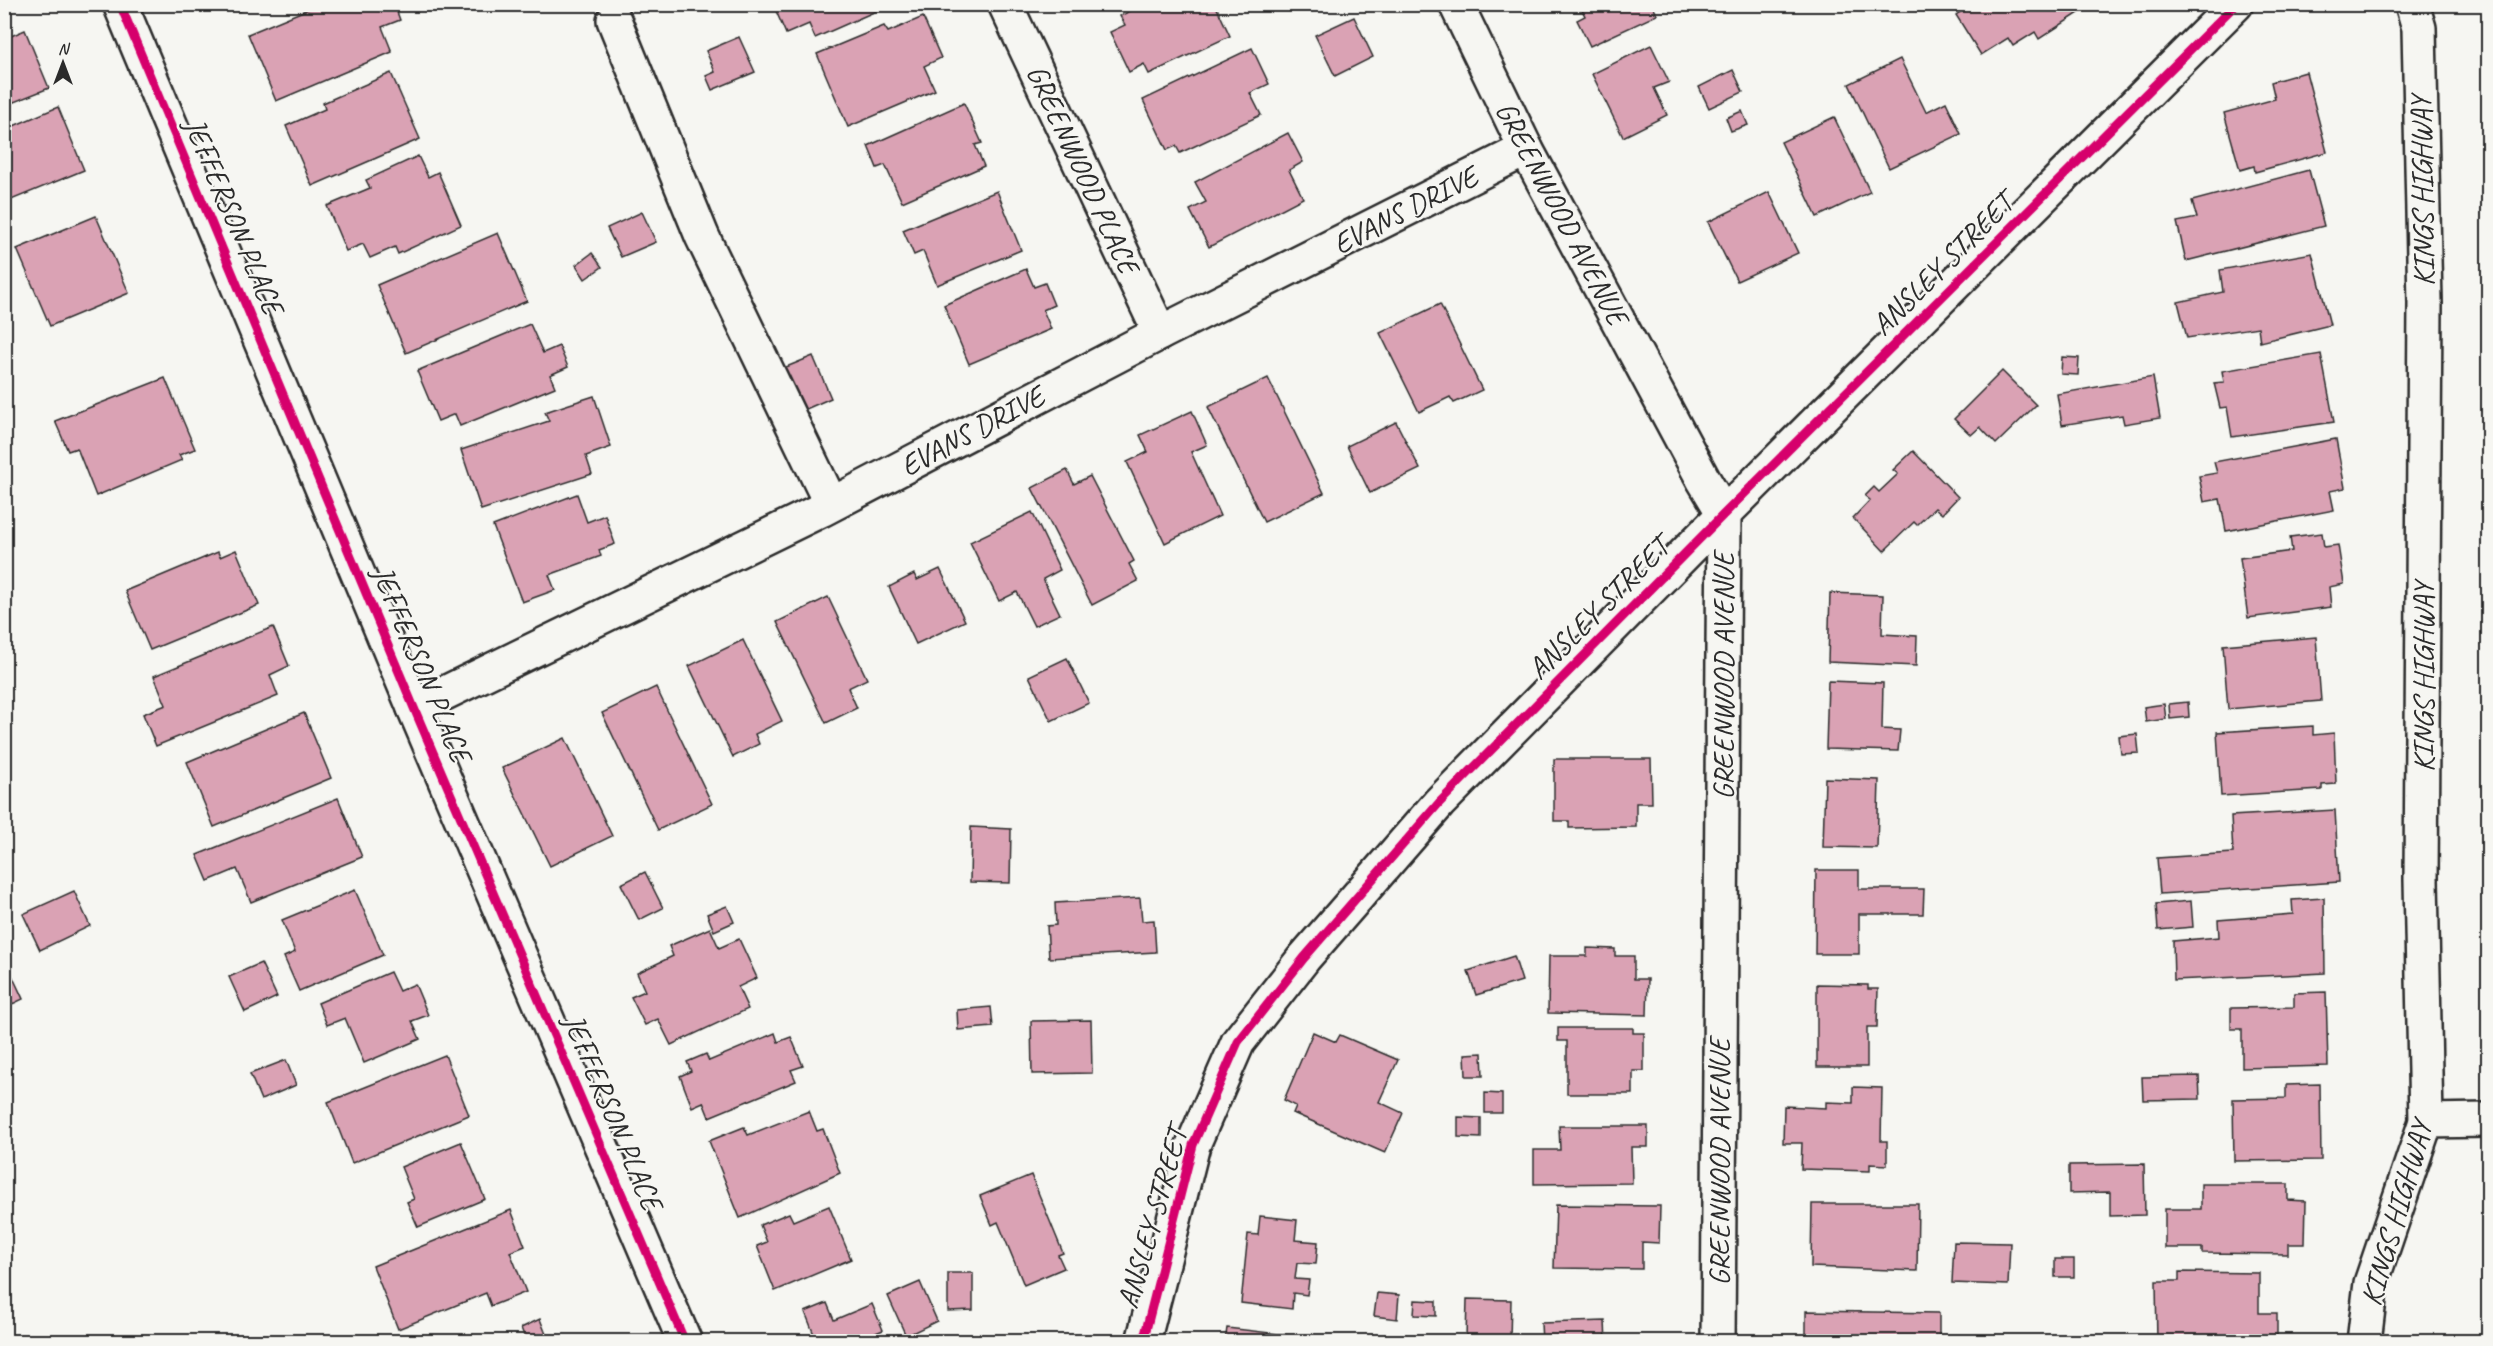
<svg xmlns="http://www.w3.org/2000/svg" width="2493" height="1346" viewBox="0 0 2493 1346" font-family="Caveat,sans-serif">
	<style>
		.building { fill: #daa2b4; stroke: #2b2b2b; stroke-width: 1.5 }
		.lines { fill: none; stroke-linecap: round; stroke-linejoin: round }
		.minor-casing { stroke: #2b2b2b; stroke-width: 38 }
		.minor { stroke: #f6f6f2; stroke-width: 33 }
		.cycleway-casing { stroke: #f6f6f2; stroke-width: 13 }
		.cycleway { stroke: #d6006c; stroke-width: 9 }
		.labels { text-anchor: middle; stroke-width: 5; stroke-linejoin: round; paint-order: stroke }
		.street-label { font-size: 30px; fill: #2b2b2b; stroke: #f6f6f2 }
	</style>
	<rect width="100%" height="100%" fill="#f6f6f2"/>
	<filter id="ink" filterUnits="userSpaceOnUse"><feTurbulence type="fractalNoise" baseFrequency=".0167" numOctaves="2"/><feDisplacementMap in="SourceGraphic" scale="12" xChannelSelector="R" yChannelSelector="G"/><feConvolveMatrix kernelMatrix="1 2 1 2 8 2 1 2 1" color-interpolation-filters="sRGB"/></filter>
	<g filter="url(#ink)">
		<g class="building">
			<polygon points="238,4 256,4 240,11"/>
			<polygon points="320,4 394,4 400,20 382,27 392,52 276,101 248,34"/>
			<polygon points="773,4 892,4 815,38 809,24 786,34"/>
			<polygon points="1144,4 1215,4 1230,36 1149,74 1144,64 1129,72 1110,32 1125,25 1120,16"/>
			<polygon points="1579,4 1652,4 1657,15 1590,46 1577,20 1585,16"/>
			<polygon points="1972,4 2073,4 2079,13 2039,39 2035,32 2013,46 2008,38 1981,55 1956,15"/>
			<polygon points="923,17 941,58 924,66 935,90 848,127 817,54 884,26 888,32"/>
			<polygon points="1354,17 1373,57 1335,76 1315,35"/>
			<polygon points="25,30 49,88 4,106 4,39"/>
			<polygon points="739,37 755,72 712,90 706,76 715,72 706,51"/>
			<polygon points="1651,45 1669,82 1654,88 1667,115 1623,137 1592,74"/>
			<polygon points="1252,48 1269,84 1250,93 1261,115 1180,153 1176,146 1167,150 1143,100"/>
			<polygon points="1900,59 1926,112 1946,102 1961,134 1889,168 1849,84"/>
			<polygon points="1733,70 1743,92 1709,108 1699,87"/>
			<polygon points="2306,72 2327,152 2255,172 2254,166 2240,170 2224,113 2275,99 2271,82"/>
			<polygon points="391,73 420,139 312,186 286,126 325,109 323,103"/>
			<polygon points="964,103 982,143 975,145 984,166 902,202 885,165 877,168 868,146"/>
			<polygon points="58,107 84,170 4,203 4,130"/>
			<polygon points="1742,111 1748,125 1731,131 1726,118"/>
			<polygon points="1834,117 1870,192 1817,217 1781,142"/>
			<polygon points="1288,133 1303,162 1289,170 1303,198 1209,247 1190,210 1206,202 1195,182"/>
			<polygon points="418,156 428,177 438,172 461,225 398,254 395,247 370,258 363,244 346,251 327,206 370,188 366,180"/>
			<polygon points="2309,170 2324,226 2186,261 2177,222 2197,218 2192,201"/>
			<polygon points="997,191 1021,250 937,285 923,251 914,255 903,230"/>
			<polygon points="1769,192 1798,253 1737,281 1708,222"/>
			<polygon points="642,212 656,242 621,257 607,228"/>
			<polygon points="96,216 129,293 50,326 17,249"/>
			<polygon points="498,233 527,301 406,353 377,285"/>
			<polygon points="592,253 602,267 585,279 576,265"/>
			<polygon points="2312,253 2330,325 2260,342 2258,327 2187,338 2178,302 2223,292 2220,270"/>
			<polygon points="1026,269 1034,287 1045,283 1054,305 1043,310 1051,329 969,364 944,305"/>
			<polygon points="1440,304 1482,390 1454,403 1450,397 1419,412 1380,333"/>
			<polygon points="530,324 543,353 559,346 568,367 550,375 555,387 460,426 455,414 438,421 417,371"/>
			<polygon points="2321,354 2334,422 2232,437 2227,407 2220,408 2214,383 2224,382 2222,371"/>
			<polygon points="813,356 831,398 797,413 779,370"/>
			<polygon points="2062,357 2079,358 2078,375 2061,374"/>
			<polygon points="2002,371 2036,405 1996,444 1980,427 1971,435 1954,419"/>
			<polygon points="2153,377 2160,418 2124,424 2122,415 2062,425 2057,394"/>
			<polygon points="165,378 195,449 179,455 182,460 96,496 77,448 68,451 55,421"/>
			<polygon points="1268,378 1324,493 1264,522 1208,407"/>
			<polygon points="594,396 611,447 586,456 592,474 481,510 461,450 549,421 545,412"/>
			<polygon points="1192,411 1207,445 1191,452 1220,516 1165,543 1127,462 1148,452 1140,435"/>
			<polygon points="1396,422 1420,469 1370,493 1347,446"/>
			<polygon points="2336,439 2345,488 2330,491 2334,510 2226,531 2220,499 2204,502 2199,476 2217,473 2214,462"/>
			<polygon points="1913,451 1958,497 1942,514 1935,508 1917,525 1914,522 1884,551 1853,518 1870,500 1865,496 1874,487 1879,492 1898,474 1893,470"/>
			<polygon points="1067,470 1074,484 1090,476 1134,561 1129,564 1138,581 1092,605 1032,488"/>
			<polygon points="577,494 587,522 605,515 615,544 599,550 601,556 549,575 555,590 522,602 493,526"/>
			<polygon points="1032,512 1060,570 1043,579 1060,614 1034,626 1017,592 999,601 970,542"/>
			<polygon points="2322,533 2324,547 2338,545 2344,584 2329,587 2331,607 2248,618 2240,558 2292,551 2290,537"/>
			<polygon points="236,550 259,605 150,650 125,591 218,552 220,557"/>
			<polygon points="940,569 965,621 916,644 889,587 914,574 917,580"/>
			<polygon points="1830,593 1883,595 1882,634 1917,636 1916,666 1828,662"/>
			<polygon points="828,597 867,679 848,688 857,708 826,723 777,622"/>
			<polygon points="273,627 289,666 270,675 278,696 156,746 143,714 166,705 154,676"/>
			<polygon points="2316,637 2321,701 2228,709 2223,645"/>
			<polygon points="743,640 782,721 755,734 759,744 733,757 689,666"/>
			<polygon points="1067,658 1089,703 1051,721 1029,676"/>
			<polygon points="1828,681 1883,683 1882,729 1900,730 1898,751 1826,749"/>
			<polygon points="656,687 712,804 658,830 602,713"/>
			<polygon points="2188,702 2189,717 2170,719 2169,704"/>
			<polygon points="2164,704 2166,719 2146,722 2144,707"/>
			<polygon points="304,713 331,778 214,827 187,762"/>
			<polygon points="2313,726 2313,735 2334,733 2336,784 2322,785 2322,790 2221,796 2217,732"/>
			<polygon points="2137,734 2139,753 2121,754 2119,736"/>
			<polygon points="565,738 612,836 550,866 502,768"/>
			<polygon points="1554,759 1651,759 1652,803 1636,803 1636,827 1569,828 1569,821 1554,821"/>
			<polygon points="1825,778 1879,780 1877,848 1823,847"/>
			<polygon points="338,798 362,857 251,902 237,869 208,881 197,855"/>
			<polygon points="2335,810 2339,882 2160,894 2157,858 2233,853 2231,816"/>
			<polygon points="971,827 1011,829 1010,883 970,882"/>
			<polygon points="1816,870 1859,870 1859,889 1924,889 1923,914 1859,914 1859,954 1815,954"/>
			<polygon points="645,872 663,908 639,920 621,884"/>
			<polygon points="355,890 383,955 299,991 284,957 295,952 282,920"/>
			<polygon points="74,891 90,926 40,950 23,914"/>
			<polygon points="1140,898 1142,921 1154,920 1156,952 1049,958 1047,926 1056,925 1055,903"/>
			<polygon points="2324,898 2325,973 2174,980 2173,941 2219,937 2218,920 2293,914 2292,900"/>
			<polygon points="2191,901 2193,927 2158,930 2156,904"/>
			<polygon points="727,906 734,922 714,931 707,914"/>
			<polygon points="710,928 719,948 739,939 757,978 738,987 748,1009 671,1045 658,1019 645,1025 631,997 645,991 637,973 673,956 669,946"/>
			<polygon points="1587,948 1615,949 1615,956 1634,956 1634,979 1648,979 1647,1015 1548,1013 1549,956 1587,956"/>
			<polygon points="1514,956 1522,981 1476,995 1468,971"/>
			<polygon points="261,963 277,997 245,1012 229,977"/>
			<polygon points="10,971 23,999 4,1008 4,974"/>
			<polygon points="390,972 399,991 415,984 428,1015 412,1021 420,1039 364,1063 345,1018 327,1025 318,1003"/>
			<polygon points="1817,984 1868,985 1868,989 1878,989 1877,1027 1867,1027 1867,1067 1817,1067"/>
			<polygon points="2326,992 2328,1066 2242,1068 2242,1029 2231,1029 2231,1008 2294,1007 2294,993"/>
			<polygon points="991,1007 993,1027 958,1030 957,1010"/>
			<polygon points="1091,1020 1092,1073 1032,1074 1031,1021"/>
			<polygon points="1558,1028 1633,1028 1633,1033 1644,1033 1644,1071 1633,1071 1633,1094 1567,1094 1567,1041 1558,1041"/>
			<polygon points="1313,1032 1336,1042 1340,1035 1398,1060 1379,1102 1403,1113 1385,1153 1293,1113 1296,1106 1284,1100"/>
			<polygon points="775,1033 778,1042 791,1037 803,1066 791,1070 796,1081 709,1117 703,1102 692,1107 680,1076 691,1071 687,1062 706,1054 709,1061"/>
			<polygon points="1482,1053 1483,1076 1466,1076 1465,1054"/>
			<polygon points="445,1055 469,1115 352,1163 328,1102"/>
			<polygon points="286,1060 296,1085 261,1100 250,1074"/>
			<polygon points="2199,1076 2200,1099 2143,1100 2142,1077"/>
			<polygon points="2320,1084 2321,1160 2234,1161 2233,1099 2286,1098 2286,1085"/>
			<polygon points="1853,1087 1882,1088 1881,1141 1887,1141 1887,1165 1870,1164 1870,1171 1801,1169 1802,1143 1783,1143 1784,1106 1826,1108 1826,1102 1853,1103"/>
			<polygon points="1485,1093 1502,1094 1502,1113 1485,1113"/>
			<polygon points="809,1111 817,1131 823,1129 840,1173 740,1218 709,1141 744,1127 748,1135"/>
			<polygon points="1458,1117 1481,1118 1481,1138 1458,1137"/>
			<polygon points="1559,1126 1648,1126 1648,1147 1631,1147 1632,1183 1534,1184 1534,1150 1560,1150"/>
			<polygon points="461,1142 485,1199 418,1227 407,1202 414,1199 401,1167"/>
			<polygon points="2144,1164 2145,1215 2110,1216 2110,1192 2069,1193 2069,1165"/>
			<polygon points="1031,1175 1063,1253 1058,1255 1064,1268 1024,1285 998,1222 992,1225 980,1196"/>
			<polygon points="2201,1184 2288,1184 2288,1200 2306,1201 2305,1244 2288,1244 2288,1254 2202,1253 2202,1248 2165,1248 2165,1209 2201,1209"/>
			<polygon points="1812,1204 1918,1204 1917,1271 1811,1267"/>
			<polygon points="1556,1205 1660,1206 1659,1243 1642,1242 1642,1269 1554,1268"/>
			<polygon points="829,1206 851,1259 775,1291 757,1246 767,1242 760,1225 789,1213 793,1221"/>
			<polygon points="511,1210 525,1246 510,1252 526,1292 491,1306 486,1293 398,1329 373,1266"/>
			<polygon points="1260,1216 1297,1220 1295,1240 1318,1242 1316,1264 1297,1263 1295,1279 1309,1280 1307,1295 1293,1293 1292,1309 1241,1303 1248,1234 1258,1235"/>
			<polygon points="1954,1242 2010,1243 2008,1285 1952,1283"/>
			<rect x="2055" y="1259" width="19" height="18"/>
			<polygon points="2179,1272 2259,1273 2259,1313 2277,1313 2277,1336 2259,1336 2259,1342 2157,1342 2156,1281 2179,1281"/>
			<polygon points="948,1273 973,1273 973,1310 948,1311"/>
			<polygon points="920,1282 937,1321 906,1336 888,1296"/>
			<polygon points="1377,1293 1399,1295 1397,1319 1374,1316"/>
			<polygon points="1467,1299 1511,1300 1510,1340 1466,1339"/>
			<polygon points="1415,1300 1436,1301 1436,1316 1414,1315"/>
			<polygon points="827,1303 834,1320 872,1304 883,1330 854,1342 817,1342 805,1312"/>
			<polygon points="1806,1311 1939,1313 1939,1342 1806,1342"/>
			<polygon points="540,1319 549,1342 516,1342 525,1338 521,1328"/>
			<polygon points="1605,1321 1606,1342 1542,1342 1541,1323"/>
			<polygon points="1227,1328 1296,1336 1295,1342 1225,1342"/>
		</g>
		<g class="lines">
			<defs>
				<g id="minor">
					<polyline points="120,4 414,708 685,1342"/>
					<polyline points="1005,4 1160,333"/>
					<polyline points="1456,4 1526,149 1703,479 1724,514 1718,1342"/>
					<polyline points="614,20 702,236 831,504"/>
					<polyline points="414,708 821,510 1160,333 1526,149"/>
					<polyline points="2426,1121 2488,1120"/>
					<polyline points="1143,1342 1193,1145 1238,1042 1304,958 1439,803 1724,514 2236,4"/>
					<polyline points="2364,1342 2371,1283 2426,1121 2421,880 2425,303 2419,28 2412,4"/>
				</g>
			</defs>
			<use href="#minor" class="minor-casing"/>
			<use href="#minor" class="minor"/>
			<defs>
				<g id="cycleway">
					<polyline points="120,4 414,708 685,1342"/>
					<polyline points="1143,1342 1193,1145 1238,1042 1304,958 1439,803 1724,514 2236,4"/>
				</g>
			</defs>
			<use href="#cycleway" class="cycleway-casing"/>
			<use href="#cycleway" class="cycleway"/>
		</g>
	</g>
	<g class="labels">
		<g class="street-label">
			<text transform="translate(1083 169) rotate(65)" y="10">GREENWOOD PLACE</text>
			<text transform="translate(2422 191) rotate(-91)" y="10">KINGS HIGHWAY</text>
			<text transform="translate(1405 210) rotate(-27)" y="10">EVANS DRIVE</text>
			<text transform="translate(1562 213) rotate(62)" y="10">GREENWOOD AVENUE</text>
			<text transform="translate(234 216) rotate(67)" y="10">JEFFERSON PLACE</text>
			<text transform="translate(1942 264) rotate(-45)" y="10">ANSLEY STREET</text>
			<text transform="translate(972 431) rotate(-28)" y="10">EVANS DRIVE</text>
			<text transform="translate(1598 608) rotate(-45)" y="10">ANSLEY STREET</text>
			<text transform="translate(422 664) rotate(67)" y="10">JEFFERSON PLACE</text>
			<text transform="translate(1723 676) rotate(-90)" y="10">GREENWOOD AVENUE</text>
			<text transform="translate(2423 677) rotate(-90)" y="10">KINGS HIGHWAY</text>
			<text transform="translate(613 1112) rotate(67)" y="10">JEFFERSON PLACE</text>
			<text transform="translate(1719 1162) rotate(-90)" y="10">GREENWOOD AVENUE</text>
			<text transform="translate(2396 1213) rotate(-74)" y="10">KINGS HIGHWAY</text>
			<text transform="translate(1152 1218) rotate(-74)" y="10">ANSLEY STREET</text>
		</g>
	</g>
	<rect width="2493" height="1346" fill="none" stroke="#f6f6f2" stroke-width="24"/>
	<rect x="12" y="12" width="2469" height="1322" fill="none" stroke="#2b2b2b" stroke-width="2" filter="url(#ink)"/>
	<g transform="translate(63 63)" stroke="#f6f6f2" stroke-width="4.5" paint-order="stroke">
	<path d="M0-4.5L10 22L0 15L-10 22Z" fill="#2b2b2b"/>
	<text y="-9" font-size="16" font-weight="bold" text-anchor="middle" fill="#2b2b2b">N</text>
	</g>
</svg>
